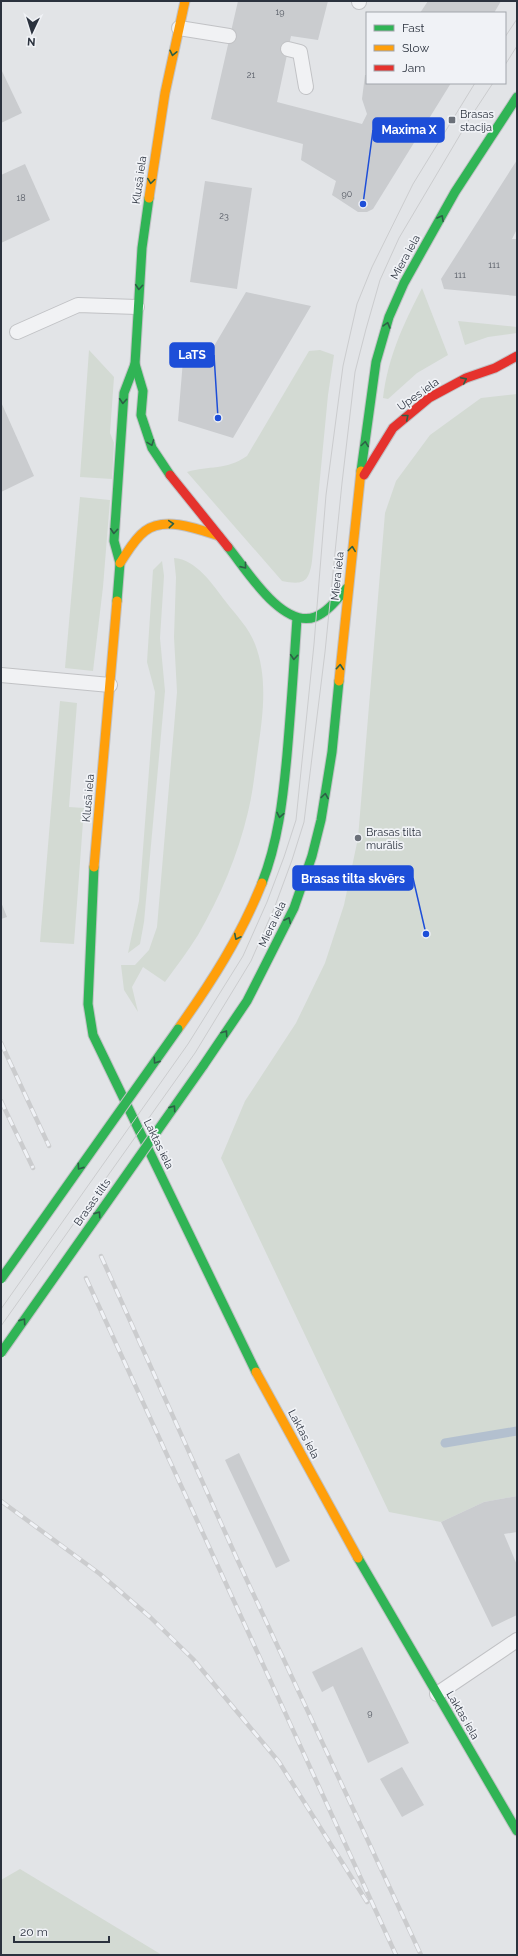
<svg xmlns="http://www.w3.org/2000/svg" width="518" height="1956" viewBox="0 0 518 1956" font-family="Raleway,sans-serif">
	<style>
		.green { fill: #d3dad3 }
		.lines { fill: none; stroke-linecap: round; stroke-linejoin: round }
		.stream { stroke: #b3c0cf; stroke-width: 9 }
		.building { fill: #cacccf }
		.lane-casing { stroke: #c1c2c5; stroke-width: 16 }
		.fast-casing { stroke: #c1c2c5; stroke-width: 11 }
		.slow-casing { stroke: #c1c2c5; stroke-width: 11 }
		.jam-casing { stroke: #c1c2c5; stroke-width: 11 }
		.lane { stroke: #f1f2f4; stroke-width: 14 }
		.fast { stroke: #30b455; stroke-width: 9 }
		.slow { stroke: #ff9f0a; stroke-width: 9 }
		.jam { stroke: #e5322d; stroke-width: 9 }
		.tram { stroke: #cbccce; stroke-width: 1 }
		.rail-casing { stroke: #cbccce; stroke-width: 4.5 }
		.rail { stroke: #f0f2f6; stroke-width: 3; stroke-dasharray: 9; stroke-linecap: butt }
		.fast-bridge-casing { stroke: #c1c2c5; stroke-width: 11; stroke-linecap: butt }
		.fast-bridge { stroke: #30b455; stroke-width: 9 }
		.oneway { stroke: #2d6046 }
		.poi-dot { fill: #6b7079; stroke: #f0f2f6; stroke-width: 1.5 }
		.labels { text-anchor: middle; stroke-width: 3.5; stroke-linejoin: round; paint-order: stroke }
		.number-label { font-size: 9px; fill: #545963 }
		.poi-label { font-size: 11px; fill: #2b323e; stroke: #f0f2f6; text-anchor: start }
		.street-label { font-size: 11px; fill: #2b323e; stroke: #f0f2f6 }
		.leader { fill: none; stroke: #1d4ed8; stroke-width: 1.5 }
		.callout-dot { fill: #1d4ed8; stroke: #f0f2f6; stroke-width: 1.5 }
		.callout { fill: #1d4ed8; stroke: #1d4ed8; stroke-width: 1.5 }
		.callout-label { font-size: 12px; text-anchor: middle; font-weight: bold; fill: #fff }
	</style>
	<rect width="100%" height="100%" fill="#e2e4e7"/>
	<g class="green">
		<path d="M 422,288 L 448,355 L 417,373 L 388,399 L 383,398 C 388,357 403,325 422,288 Z"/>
		<polygon points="458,321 517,327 517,333 488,337 465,345"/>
		<polygon points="89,350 114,377 110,433 114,443 112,479 80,477"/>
		<path d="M 320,350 L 334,355 L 328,395 L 312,561 C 309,583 303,585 282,581 L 187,472 C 210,465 225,471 247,456 L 309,351 Z"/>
		<polygon points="517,394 517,1496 484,1502 441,1522 389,1512 221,1158 245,1101 296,1023 325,963 344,905 358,838 385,513 396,481 430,435 481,398"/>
		<polygon points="80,497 110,500 103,587 93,671 65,668"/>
		<path d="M 174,558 C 196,559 213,585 226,602 C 236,615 249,628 255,644 C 268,677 263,715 258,749 C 255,770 253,792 248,812 C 238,855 220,897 198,935 C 188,951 176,967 165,982 L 143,967 L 132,987 L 138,1012 L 124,990 L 121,965 L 135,965 L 149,950 L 157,927 L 177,692 L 174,637 L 176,577 Z"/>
		<polygon points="162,561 164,576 160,638 165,691 144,922 140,944 128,953 139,901 155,692 147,662 153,570"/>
		<polygon points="60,701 77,703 69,807 84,808 74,944 40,942"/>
		<polygon points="20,1869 162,1955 1,1955 1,1880"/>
	</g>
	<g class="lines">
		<polyline class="stream" points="445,1443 517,1431"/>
	</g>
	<g class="building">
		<polygon points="238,1 328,1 318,40 291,36 277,102 362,124 367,114 362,99 365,75 367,75 367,83 451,83 373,209 367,212 358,212 332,195 336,181 301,160 303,144 211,119"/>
		<polygon points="428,1 501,1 494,13 420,13"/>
		<polygon points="1,69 22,113 1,123"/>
		<polygon points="517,160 517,229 512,239 517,239 517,296 444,289 441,279"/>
		<polygon points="25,164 50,220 1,243 1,175"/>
		<polygon points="205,181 252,188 237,289 190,282"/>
		<polygon points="246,292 311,306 233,438 178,421 184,348 199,349 198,362 204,363"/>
		<polygon points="1,402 34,476 1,492"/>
		<polygon points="1,902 7,917 1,919"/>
		<polygon points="239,1453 290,1561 276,1568 225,1460"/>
		<polygon points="517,1496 517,1532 504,1534 517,1565 517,1615 492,1627 441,1522 484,1502"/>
		<polygon points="362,1647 409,1743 368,1763 333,1686 322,1692 312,1672"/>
		<polygon points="402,1767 424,1805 402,1817 380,1779"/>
	</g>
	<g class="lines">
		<defs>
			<g id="lane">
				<polyline points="359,2 359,1"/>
				<polyline points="179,28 229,36"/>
				<polyline points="288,49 300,52 306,87"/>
				<polyline points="17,332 78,305 137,307"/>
				<polyline points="1,675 110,685"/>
				<polyline points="437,1694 517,1640"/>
			</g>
			<g id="fast">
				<polyline points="149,198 142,248 135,364 143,391 141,415 152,448 170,475"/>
				<polyline points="361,471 376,362 389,317 404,283 455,192 517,97"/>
				<path d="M 228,547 C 246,569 282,629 315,617 C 328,612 338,598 347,588"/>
				<polyline points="117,601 120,563 114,541 124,393 135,364"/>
				<polyline points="94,867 88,1004 93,1035 256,1372"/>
				<path d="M 262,883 C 278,842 283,799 287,755 C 291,709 294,664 297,618"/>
				<polyline points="203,1066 247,1001 294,908 312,856 321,820 332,752 339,681"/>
				<polyline points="358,1558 517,1831"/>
			</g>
			<g id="slow">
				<polyline points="149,198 165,93 185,1"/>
				<path d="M 120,563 C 127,553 134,539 145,531 C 165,516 198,529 219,536"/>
				<polyline points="339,681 361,471"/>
				<polyline points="94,867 117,601"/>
				<path d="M 178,1029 C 211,983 241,936 262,883"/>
				<polyline points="256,1372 358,1558"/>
			</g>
			<g id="jam">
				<polyline points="170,475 228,547"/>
				<polyline points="364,475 393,428 429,398 466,378 495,368 517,356"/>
			</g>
		</defs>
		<use href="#lane" class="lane-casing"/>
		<use href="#fast" class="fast-casing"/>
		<use href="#slow" class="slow-casing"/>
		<use href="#jam" class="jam-casing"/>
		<use href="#lane" class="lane"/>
		<use href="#fast" class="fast"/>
		<use href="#slow" class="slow"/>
		<use href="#jam" class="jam"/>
		<g class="tram">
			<polyline points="505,37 517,19"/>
			<polyline points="505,65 517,46"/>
			<polyline points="1,1309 188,1044 243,956 267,902 284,857 296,820 314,644 326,495 343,366 357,304 372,267 413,184 475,83"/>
			<polyline points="1,1326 195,1053 251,961 275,906 292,860 304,822 325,652 342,483 355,372 366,329 380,280 399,238 470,118 493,83"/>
		</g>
		<defs>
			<g id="rail">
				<polyline points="1,1043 49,1146"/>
				<polyline points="1,1101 33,1168"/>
				<polyline points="101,1256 238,1561 421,1955"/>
				<polyline points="86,1278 396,1955"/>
				<polyline points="1,1501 100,1574 150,1617 193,1659 279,1762 367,1902"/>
			</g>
		</defs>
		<use href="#rail" class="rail-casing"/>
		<use href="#rail" class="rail"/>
		<defs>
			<g id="fast-bridge">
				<polyline points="1,1279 178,1029"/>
				<polyline points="1,1353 203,1066"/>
			</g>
		</defs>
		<use href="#fast-bridge" class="fast-bridge-casing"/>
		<use href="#fast-bridge" class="fast-bridge"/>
	</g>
	<defs><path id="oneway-chevron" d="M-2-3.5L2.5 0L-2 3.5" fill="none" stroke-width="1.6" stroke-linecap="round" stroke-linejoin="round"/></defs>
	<g class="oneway">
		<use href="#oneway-chevron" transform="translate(173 53) rotate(102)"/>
		<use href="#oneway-chevron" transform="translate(151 181) rotate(98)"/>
		<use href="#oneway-chevron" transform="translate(441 218) rotate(-61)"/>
		<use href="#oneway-chevron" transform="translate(139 287) rotate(95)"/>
		<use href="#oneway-chevron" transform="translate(387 325) rotate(-74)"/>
		<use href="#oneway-chevron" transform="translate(464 380) rotate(-26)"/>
		<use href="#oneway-chevron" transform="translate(123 401) rotate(94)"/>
		<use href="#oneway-chevron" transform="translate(406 417) rotate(-39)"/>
		<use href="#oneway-chevron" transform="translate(151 443) rotate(70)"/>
		<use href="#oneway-chevron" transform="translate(365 444) rotate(-82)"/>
		<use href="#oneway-chevron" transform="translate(171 524) rotate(-5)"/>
		<use href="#oneway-chevron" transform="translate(114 531) rotate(94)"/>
		<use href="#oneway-chevron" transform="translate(352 549) rotate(-83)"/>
		<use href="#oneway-chevron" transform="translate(244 566) rotate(51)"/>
		<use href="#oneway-chevron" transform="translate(294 657) rotate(94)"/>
		<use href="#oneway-chevron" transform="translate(340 667) rotate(-85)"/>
		<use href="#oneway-chevron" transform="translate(325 796) rotate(-81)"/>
		<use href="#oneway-chevron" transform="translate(280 815) rotate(101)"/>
		<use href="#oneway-chevron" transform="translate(288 920) rotate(-64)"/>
		<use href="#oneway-chevron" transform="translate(237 937) rotate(117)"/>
		<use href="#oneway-chevron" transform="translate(225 1033) rotate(-56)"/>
		<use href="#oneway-chevron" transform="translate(156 1061) rotate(125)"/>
		<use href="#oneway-chevron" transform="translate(173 1108) rotate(-55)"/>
		<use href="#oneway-chevron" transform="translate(80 1167) rotate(125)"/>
		<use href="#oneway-chevron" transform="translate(98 1214) rotate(-55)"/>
		<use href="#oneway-chevron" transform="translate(23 1321) rotate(-55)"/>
	</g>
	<g class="poi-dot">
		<rect x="448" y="116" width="8" height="8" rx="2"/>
		<circle cx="358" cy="838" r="4"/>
	</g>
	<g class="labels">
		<g class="number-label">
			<text x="280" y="15">19</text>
			<text x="251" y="78">21</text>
			<text x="347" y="197">90</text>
			<text x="21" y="201">18</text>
			<text x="224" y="219">23</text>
			<text x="494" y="268">111</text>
			<text x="460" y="278">111</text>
			<text x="370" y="1716">9</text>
		</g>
		<g class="poi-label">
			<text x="460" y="118">Brasas<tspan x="460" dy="13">stacija</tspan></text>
			<text x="366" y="836">Brasas tilta<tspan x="366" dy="13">murālis</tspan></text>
		</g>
		<g class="street-label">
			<text transform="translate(139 180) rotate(-82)" y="4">Klusā iela</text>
			<text transform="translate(405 257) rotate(-61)" y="4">Miera iela</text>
			<text transform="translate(418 394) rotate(-35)" y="4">Upes iela</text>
			<text transform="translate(337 576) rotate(-84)" y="4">Miera iela</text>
			<text transform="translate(88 798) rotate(-85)" y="4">Klusā iela</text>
			<text transform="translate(272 924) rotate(-65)" y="4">Miera iela</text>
			<text transform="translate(159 1144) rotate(64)" y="4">Laktas iela</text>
			<text transform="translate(92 1202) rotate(-55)" y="4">Brasas tilts</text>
			<text transform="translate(304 1434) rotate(62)" y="4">Laktas iela</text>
			<text transform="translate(463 1715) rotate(60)" y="4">Laktas iela</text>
		</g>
	</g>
	<path class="leader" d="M363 204L373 130M218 418L214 355M426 934L413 878"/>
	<g class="callout-dot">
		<circle cx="363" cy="204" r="4"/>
		<circle cx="218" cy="418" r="4"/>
		<circle cx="426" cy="934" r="4"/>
	</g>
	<g class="callout">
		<rect x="373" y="118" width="71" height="24" rx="4"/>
		<rect x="170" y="343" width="44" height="24" rx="4"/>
		<rect x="293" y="866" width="120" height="24" rx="4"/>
	</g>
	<g class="callout-label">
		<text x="409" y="134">Maxima X</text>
		<text x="192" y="359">LaTS</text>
		<text x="353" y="883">Brasas tilta skvērs</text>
	</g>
	<rect width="518" height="1956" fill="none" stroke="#2b323e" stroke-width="4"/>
	<rect x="366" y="12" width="140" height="72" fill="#f0f2f6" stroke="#a1a5ac"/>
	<rect x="374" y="25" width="20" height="6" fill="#30b455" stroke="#a1a5ac"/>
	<text x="402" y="32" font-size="12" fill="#2b323e">Fast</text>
	<rect x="374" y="45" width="20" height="6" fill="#ff9f0a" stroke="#a1a5ac"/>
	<text x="402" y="52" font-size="12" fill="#2b323e">Slow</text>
	<rect x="374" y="65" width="20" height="6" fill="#e5322d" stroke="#a1a5ac"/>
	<text x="402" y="72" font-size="12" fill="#2b323e">Jam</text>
	<g transform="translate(32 32) rotate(184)" stroke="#f0f2f6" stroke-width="3" paint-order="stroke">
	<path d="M0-3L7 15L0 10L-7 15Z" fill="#2b323e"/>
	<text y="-6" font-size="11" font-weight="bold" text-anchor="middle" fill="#2b323e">N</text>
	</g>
	<path d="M14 1936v6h95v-6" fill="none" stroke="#2b323e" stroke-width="2"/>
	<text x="20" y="1936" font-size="12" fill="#2b323e" stroke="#f0f2f6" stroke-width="3" paint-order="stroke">20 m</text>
</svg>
